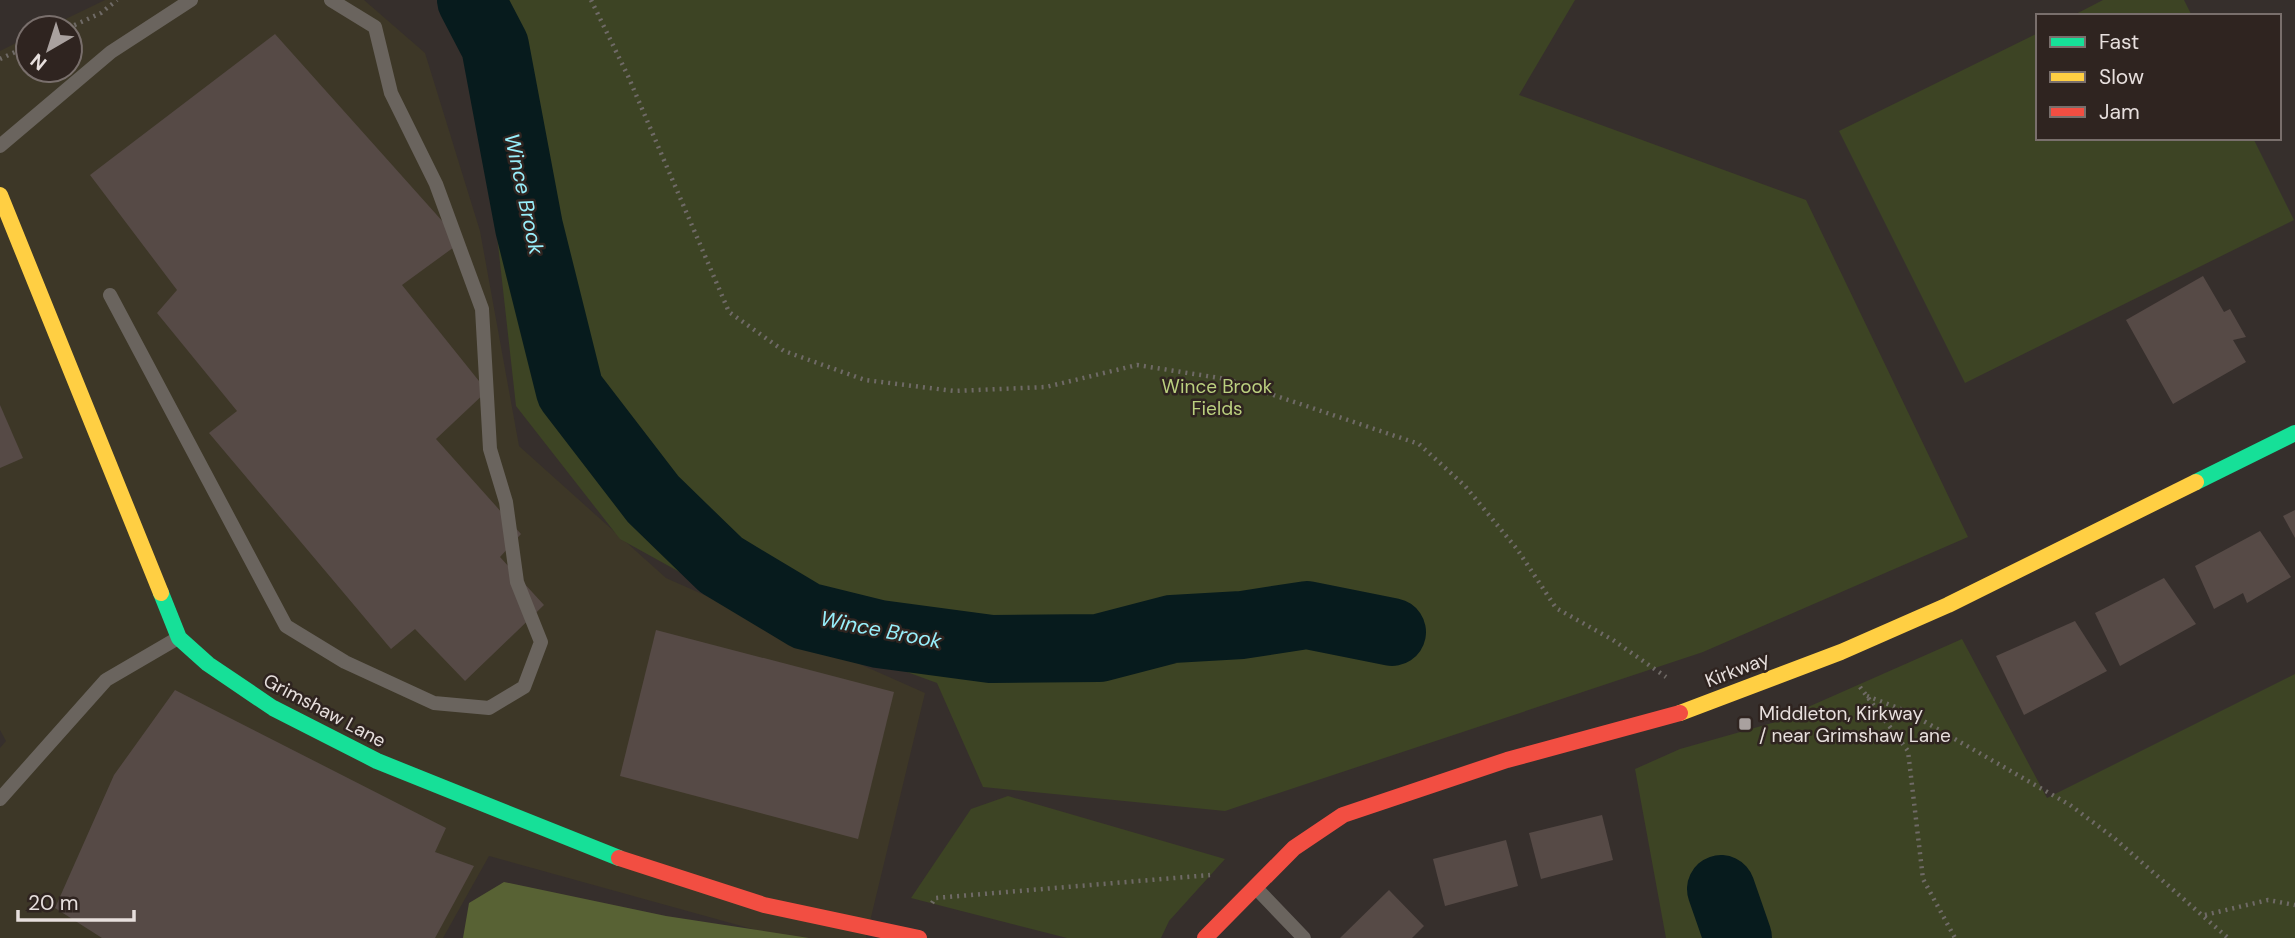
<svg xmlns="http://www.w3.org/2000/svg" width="2295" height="938" viewBox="0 0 2295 938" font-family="'DM Sans',sans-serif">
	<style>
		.industrial { fill: #3d3727 }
		.green { fill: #3d4424 }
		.forest { fill: #586234 }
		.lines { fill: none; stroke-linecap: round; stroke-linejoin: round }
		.river { stroke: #071b1d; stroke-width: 68 }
		.building { fill: #564a46 }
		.path { stroke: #6f6a66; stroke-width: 4.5; stroke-dasharray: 2 5; stroke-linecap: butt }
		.lane { stroke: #6a645e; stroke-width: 14 }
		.fast { stroke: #16e098; stroke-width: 16 }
		.slow { stroke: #ffcf43; stroke-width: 16 }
		.jam { stroke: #f24e42; stroke-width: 16 }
		.poi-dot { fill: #a9a19f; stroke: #2f2420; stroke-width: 2.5 }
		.labels { text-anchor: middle; stroke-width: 5; stroke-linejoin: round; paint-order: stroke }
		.park-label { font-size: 19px; fill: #bbd07f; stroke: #2f2420 }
		.street-label { font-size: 19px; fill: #e7dfdd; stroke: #2f2420 }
		.poi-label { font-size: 19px; fill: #e7dfdd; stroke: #2f2420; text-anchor: start }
		.water-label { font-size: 21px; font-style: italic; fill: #98effb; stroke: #2f2420 }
	</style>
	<rect width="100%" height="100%" fill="#362f2c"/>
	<polygon class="industrial" points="105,0 364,0 425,53 480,231 519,446 666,578 925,693 866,938 785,938 489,856 443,938 0,938 0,748 6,741 0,730 0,51 28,37 28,70 70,70 70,28 47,28"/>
	<g class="green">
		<polygon points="447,0 1575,0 1519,95 1806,200 1968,537 1703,652 1225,811 983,787 937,683 768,621 620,539 516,406 481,92"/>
		<polygon points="2103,0 2184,0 2192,16 2072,16"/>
		<polygon points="2038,33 2038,138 2253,138 2294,220 1965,383 1839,131"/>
		<polygon points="1962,639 2047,798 2295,674 2295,938 1666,938 1635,769 1680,749 1772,723"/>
		<polygon points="1008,796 1225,859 1169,921 1161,938 1067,938 911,898 971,809"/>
	</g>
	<polygon class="forest" points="504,882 666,916 809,938 463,938 469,903"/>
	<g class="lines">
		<g class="river">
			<polyline points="471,0 495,46 529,227 570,391 653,499 721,565 806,616 879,634 991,649 1099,648 1172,629 1242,625 1307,615 1392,632"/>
			<polyline points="1721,889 1738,938"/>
		</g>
	</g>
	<g class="building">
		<polygon points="275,34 461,242 402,285 487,391 436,439 521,534 500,557 544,605 465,681 415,629 391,649 209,433 237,411 157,313 177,290 90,175"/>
		<polygon points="2203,276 2224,312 2230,309 2246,337 2233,340 2246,362 2173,404 2126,320"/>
		<polygon points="0,405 23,458 0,468"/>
		<polygon points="2295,510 2295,538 2283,516"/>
		<polygon points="2260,531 2291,577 2247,603 2243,593 2214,609 2195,566"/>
		<polygon points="2164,578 2196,624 2120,666 2095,613"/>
		<polygon points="2075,621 2107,671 2024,715 1996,656"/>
		<polygon points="656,630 894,692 858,839 620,776"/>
		<polygon points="175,690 446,828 435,852 474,866 435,938 102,938 55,908 114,775"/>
		<polygon points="1602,815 1613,860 1541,879 1529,833"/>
		<polygon points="1506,840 1518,886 1445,906 1433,859"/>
		<polygon points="1389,890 1424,926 1412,938 1340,938"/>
	</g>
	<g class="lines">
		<g class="path">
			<polyline points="591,0 628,76 729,312 784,351 865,380 954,391 1046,387 1137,365 1226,379 1419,444 1465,486 1517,549 1556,608 1613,640 1666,677"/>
			<polyline points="68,28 101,13 117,0"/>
			<polyline points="0,59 28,46"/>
			<polyline points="1860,687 1908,751 1923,879 1955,938"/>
			<polyline points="1867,696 1906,711 2070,805 2114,838 2228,938"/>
			<polyline points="932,903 935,898 1210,875"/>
			<polyline points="2205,915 2268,900 2295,905"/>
		</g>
		<g class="lane">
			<polyline points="0,146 111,52 191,0"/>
			<polyline points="110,295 286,626 345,662 434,703 489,708 524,687 541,642 517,582 506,502 490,449 482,309 436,184 391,93 375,27 331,0"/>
			<polyline points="0,799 106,680 178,638"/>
			<polyline points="1257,889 1304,938"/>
		</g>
		<g class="fast">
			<polyline points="2196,482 2295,433"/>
			<polyline points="161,593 179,638 208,664 273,708 377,761 619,858"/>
		</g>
		<g class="slow">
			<polyline points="0,195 161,593"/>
			<polyline points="1680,713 1841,652 1948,605 2196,482"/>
		</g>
		<g class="jam">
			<polyline points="619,858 764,905 919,938"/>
			<polyline points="1205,938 1294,848 1343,815 1507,760 1680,713"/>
		</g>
	</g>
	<rect class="poi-dot" x="1738" y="717" width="14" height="14" rx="3.5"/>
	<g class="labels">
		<g class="park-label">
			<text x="1217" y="393">Wince Brook<tspan x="1217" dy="22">Fields</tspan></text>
		</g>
		<g class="street-label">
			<text transform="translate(1737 669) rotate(-21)" y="7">Kirkway</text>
			<text transform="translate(325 710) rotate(28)" y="7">Grimshaw Lane</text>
		</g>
		<g class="poi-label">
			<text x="1759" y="720">Middleton, Kirkway<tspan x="1759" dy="22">/ near Grimshaw Lane</tspan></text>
		</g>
		<g class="water-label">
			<text transform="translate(524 194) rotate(78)" y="7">Wince Brook</text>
			<text transform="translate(881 630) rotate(11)" y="7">Wince Brook</text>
		</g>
	</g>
	<rect x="2036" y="14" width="245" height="126" fill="#2f2420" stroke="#796f6c" stroke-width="2"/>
	<rect x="2050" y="37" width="35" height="10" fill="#16e098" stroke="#796f6c" stroke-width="2"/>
	<text x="2099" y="49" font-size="21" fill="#e7dfdd">Fast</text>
	<rect x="2050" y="72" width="35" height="10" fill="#ffcf43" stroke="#796f6c" stroke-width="2"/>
	<text x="2099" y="84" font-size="21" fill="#e7dfdd">Slow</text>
	<rect x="2050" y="107" width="35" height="10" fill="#f24e42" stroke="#796f6c" stroke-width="2"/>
	<text x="2099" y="119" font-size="21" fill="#e7dfdd">Jam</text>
	<g transform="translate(49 49) rotate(219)"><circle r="33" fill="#2f2420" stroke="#796f6c" stroke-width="2"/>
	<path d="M0-5L12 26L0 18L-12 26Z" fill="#a9a19f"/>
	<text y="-10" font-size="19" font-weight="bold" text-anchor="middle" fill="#e7dfdd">N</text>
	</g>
	<path d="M18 910v10h116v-10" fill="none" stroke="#e7dfdd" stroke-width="3.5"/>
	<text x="28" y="910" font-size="21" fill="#e7dfdd" stroke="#2f2420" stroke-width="5" paint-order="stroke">20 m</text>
</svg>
